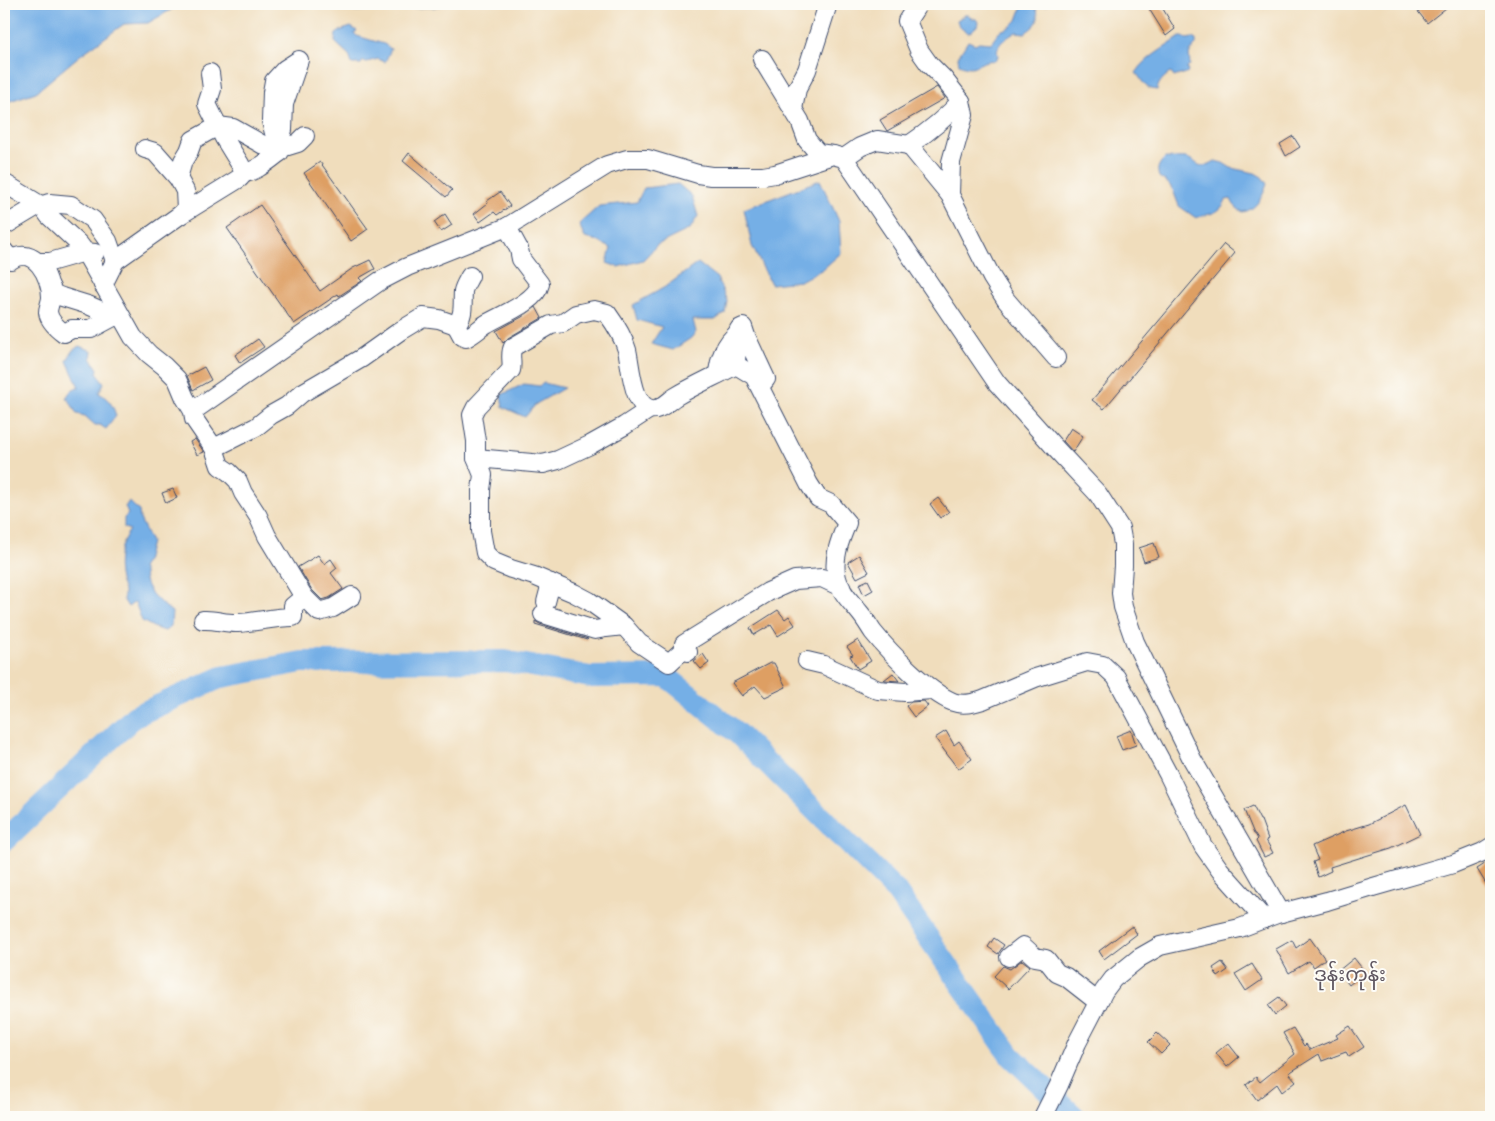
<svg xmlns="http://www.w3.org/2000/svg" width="1495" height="1121" viewBox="0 0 1495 1121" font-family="Itim,'Noto Sans Myanmar',sans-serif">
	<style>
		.water { fill: #75afe6; stroke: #486fa2 }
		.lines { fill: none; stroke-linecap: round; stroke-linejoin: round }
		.river { stroke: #75afe6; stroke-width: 22 }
		.building { fill: #de9f64 }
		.minor-casing { stroke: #3b496c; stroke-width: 20 }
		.minor { stroke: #fff; stroke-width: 18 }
		.labels { text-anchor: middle; stroke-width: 4; stroke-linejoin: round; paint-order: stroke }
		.quarter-label { font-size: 20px; fill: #5f5660; stroke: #fdfcf7 }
	</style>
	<rect width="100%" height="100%" fill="#fdfcf7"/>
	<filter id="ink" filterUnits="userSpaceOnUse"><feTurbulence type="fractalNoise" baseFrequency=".02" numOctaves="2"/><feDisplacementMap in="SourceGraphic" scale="10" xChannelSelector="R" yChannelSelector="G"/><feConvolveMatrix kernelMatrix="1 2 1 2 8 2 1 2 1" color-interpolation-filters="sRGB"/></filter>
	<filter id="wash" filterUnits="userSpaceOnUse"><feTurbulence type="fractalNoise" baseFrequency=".0096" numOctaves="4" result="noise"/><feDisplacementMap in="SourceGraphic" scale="20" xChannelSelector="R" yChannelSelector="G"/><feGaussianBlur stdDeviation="1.12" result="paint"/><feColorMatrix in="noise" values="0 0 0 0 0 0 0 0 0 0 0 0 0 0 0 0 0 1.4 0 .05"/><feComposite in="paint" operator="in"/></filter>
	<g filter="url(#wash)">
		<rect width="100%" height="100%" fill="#f0ddbc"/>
		<g class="water">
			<polygon points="4,4 181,4 148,23 124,24 79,56 36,92 4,103"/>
			<polygon points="330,4 451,4 434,7 356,11"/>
			<path d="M 1023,4 L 1048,4 L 1045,6 L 1039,4 L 1035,6 C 1042,21 1036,25 1025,33 L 1016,32 C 1007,38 994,44 998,56 L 995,61 C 979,58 978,73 959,64 L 958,57 L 968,41 L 975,44 L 979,42 L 991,43 L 1000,31 L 1010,27 L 1017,20 Z"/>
			<path d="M 965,15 L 969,15 L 971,18 L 976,19 L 978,22 L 977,26 L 969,33 C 963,30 959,28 957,20 Z"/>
			<polygon points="351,27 357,31 354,33 357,36 384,44 391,49 385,62 378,59 367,62 363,61 361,64 352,64 349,55 335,42 336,34 342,30"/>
			<path d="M 1180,37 L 1183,37 L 1187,39 L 1192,38 L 1196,40 L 1196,44 L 1189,54 L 1190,65 L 1187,68 L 1188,72 L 1174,77 L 1172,74 L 1170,73 C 1164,77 1158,83 1157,90 C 1143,89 1143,80 1136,73 C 1147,56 1164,49 1180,37 Z"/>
			<path d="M 1165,158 C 1172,159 1179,157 1186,158 C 1199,161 1197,172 1215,161 L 1223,163 L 1231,168 L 1255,173 L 1262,177 L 1267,184 C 1263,196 1256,210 1243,212 C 1236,208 1234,206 1231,199 L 1226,200 C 1219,215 1210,213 1196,218 L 1179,206 L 1173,190 L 1168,183 L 1159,177 C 1156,168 1159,164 1165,158 Z"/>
			<polygon points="820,180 839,221 841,253 823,269 800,281 771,284 752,246 744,209"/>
			<polygon points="678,184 692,196 698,216 690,229 657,245 643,260 618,267 607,263 611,248 595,240 585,238 579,224 599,206 637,202 644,188"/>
			<polygon points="698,263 717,278 727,301 725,313 715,320 693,320 696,332 691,338 673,350 651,344 662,327 637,320 633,305 665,287"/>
			<path d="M 79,346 L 92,351 L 91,358 L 98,369 L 97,373 L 104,383 L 99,393 C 109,399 113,405 116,416 L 106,429 L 100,425 L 95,425 L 85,416 L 77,414 L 69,400 L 66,398 L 70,392 L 79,387 L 67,361 L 72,351 Z"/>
			<polygon points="544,383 564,388 536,404 525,417 503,407 501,395 524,384 539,386"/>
			<path d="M 129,501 L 139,511 L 140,519 L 151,542 L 146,562 L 142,568 C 145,573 144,575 145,580 C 148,594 162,604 172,612 L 171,626 L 165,631 L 155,628 L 142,621 L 135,602 L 128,607 L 123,599 C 126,589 122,589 120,580 C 116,562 119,544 130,530 L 124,528 L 124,518 L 128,514 L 125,507 Z"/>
		</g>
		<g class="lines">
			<polyline class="river" points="4,841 135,716 222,677 302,662 505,661 590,677 666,676 737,733 895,890 1011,1056 1075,1117"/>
		</g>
		<g id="blocks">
			<g class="building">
				<polygon points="1146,4 1160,4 1175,29 1166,36"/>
				<polygon points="1412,4 1451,4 1427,23"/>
				<polygon points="937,87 945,98 887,131 880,120"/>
				<polygon points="1293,136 1300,147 1286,156 1280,144"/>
				<polygon points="409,153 452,190 446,197 403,161"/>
				<polygon points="320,162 368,229 351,241 304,173"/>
				<polygon points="500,192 510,206 497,215 494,212 480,222 474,214 488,203 487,201"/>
				<polygon points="260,205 320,291 353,268 370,260 375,269 359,278 362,281 339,296 338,294 294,324 227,228"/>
				<polygon points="445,214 452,225 441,232 434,222"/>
				<polygon points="1224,244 1235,253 1104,409 1092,400"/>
				<polygon points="536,307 542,318 508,338 503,343 496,331 522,317"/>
				<polygon points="258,339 264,347 240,363 235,355"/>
				<polygon points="204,367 211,380 193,390 187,376"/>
				<polygon points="1071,428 1083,436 1073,452 1063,441"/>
				<polygon points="195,439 204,452 197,455 190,442"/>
				<polygon points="173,489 177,498 166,503 162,493"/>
				<polygon points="938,498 949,512 940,518 930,504"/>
				<polygon points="1154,543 1159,557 1144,562 1139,548"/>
				<polygon points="318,555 324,564 331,559 337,568 331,573 343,589 329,598 322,600 312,590 298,567"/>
				<polygon points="859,555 869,572 857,578 848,562"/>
				<polygon points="868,580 873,590 864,595 859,584"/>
				<polygon points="778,610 785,619 789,616 795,625 778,636 771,625 754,635 750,628"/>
				<polygon points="535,621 540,624 588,639 587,640 535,624"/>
				<polygon points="858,640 871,661 858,669 850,656 853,655 847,647"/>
				<polygon points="703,654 709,663 701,669 694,661"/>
				<polygon points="770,663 774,663 786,687 765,697 755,686 742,696 732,683"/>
				<polygon points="893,673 899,681 884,680"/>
				<polygon points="924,701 928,706 914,717 906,706 911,702"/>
				<polygon points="1131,730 1136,745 1122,750 1116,736"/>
				<polygon points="946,731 954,745 959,741 972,759 958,769 935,738"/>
				<polygon points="1406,805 1420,834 1391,848 1330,867 1331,871 1318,877 1313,862 1318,860 1312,846 1346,831 1369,824"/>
				<polygon points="1253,806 1260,820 1261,820 1268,839 1266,840 1273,853 1264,857 1256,841 1258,839 1255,834 1254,834 1244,810"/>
				<polygon points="1491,860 1491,892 1477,869"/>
				<polygon points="1132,926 1137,934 1104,959 1099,951"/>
				<polygon points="994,938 1004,945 998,954 988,947"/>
				<polygon points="1310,938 1325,959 1314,967 1309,961 1289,973 1276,949 1292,940 1296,948"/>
				<polygon points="1354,958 1365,972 1349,985 1338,971"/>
				<polygon points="1022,960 1030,966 1008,989 994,976 1003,966 1010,969"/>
				<polygon points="1222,962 1228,970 1218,977 1213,968"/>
				<polygon points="1252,964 1262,980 1246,991 1235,974"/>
				<polygon points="1279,997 1286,1006 1275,1015 1268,1005"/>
				<polygon points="1350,1026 1364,1047 1349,1057 1346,1052 1322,1061 1319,1054 1289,1073 1296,1081 1282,1092 1277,1084 1257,1100 1246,1085 1256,1077 1260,1082 1295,1054 1283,1033 1293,1028 1304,1046 1306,1044 1310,1050 1338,1038 1336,1035"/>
				<polygon points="1157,1033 1170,1045 1161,1054 1148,1042"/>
				<polygon points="1228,1043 1239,1057 1227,1067 1216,1053"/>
			</g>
		</g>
	</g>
	<g filter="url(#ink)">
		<use href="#blocks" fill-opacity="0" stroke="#3b496c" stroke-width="1"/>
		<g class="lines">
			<defs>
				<g id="minor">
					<polyline points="918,4 907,21 919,50 929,64 943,78 961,101 964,115 951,162 950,195"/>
					<polyline points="762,59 800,121 807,140 818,153 833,155"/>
					<polyline points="793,109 797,89 807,70 828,4"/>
					<path d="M 909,145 C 928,132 946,118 961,101"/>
					<polyline points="844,158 860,147 877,140 909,145 950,195 992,278 1006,300 1056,358"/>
					<path d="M 244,173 C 256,172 269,160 279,153 L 271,121 L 272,92 L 274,81 L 285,69 L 299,60 L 284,104 L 283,130 L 278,145"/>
					<polyline points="178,178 183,161 189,151 193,140 218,126 233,128 265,146 278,145 285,147 298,143 305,136"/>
					<polyline points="4,183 42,206 49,216 79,244 85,252 95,253"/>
					<polyline points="180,215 240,178 244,173 240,164 224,138 207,104 212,89 210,73"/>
					<polyline points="4,226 34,208 49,203 71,205 93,220 108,241 115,261"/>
					<path d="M 4,251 L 11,260 C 34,244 51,277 51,297 C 51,302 48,307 48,312 C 49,321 57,328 64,333 L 72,329 L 91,329 L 119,314"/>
					<polyline points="38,262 50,262 85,252 133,337 149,354 164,366 177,379 185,398 193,411 194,419 214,448 220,466 229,472 238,481 243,493 258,516 267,536 304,597 319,612 333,608 352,596"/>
					<path d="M 470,276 C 468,280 464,286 463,291 C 462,303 465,315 456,325 L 462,336 L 466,338 C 474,334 479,329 486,324 C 501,315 536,302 540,284 L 521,259 L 519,249 L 507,227"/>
					<polyline points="103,285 115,261 180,215 186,209 185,191 178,178 155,152 145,149"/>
					<polyline points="50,286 54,294 62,297 88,305 104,312 119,314"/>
					<polyline points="736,365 737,334 739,329 743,327 746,336 766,379 762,384"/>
					<path d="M 718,374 C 719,360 725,343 737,334"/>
					<polyline points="193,411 380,281 407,267 507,227 607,165 627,159 648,159 698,174 711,176 763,176 775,174 833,155 844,158 997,383 1057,450 1098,494 1120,528 1123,544 1123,566 1121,593 1123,607 1135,642 1192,759 1281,913"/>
					<polyline points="214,448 256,427 271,415 287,406 302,393 362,358 400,331 423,317 439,319 456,325"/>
					<polyline points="476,458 543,464 558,460 590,445 624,426 650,409"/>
					<polyline points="546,602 551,583"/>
					<polyline points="543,614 595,630 606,628 624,626"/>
					<path d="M 203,620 C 215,619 226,624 238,623 C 257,622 274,617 293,617 L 293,606 L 304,597"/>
					<polyline points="683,650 684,644 768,592 795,580 822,578 841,587"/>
					<path d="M 688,652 L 683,650 L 669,663 L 639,643 L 624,626 L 589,601 L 574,593 L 534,576 L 511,569 L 494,562 L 485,553 L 481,531 L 481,490 L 483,475 L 476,458 L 476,441 L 472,415 L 476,407 L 511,370 C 513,362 509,354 513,347 L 551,325 L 563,323 L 576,314 L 594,310 L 607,313 C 615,324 623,336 627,350 C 631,365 632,413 656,409 C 663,408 670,400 675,397 C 695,385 716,376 736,365 L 754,376 L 809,484 L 818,498 L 831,504 L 847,523 C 840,540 832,559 837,578 C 840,592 852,603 860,613 C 865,619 869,626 873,632 C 890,653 928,692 953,702 C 963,706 974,703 983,700 L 1035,678 L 1087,662 L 1103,665 L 1116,677 L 1168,774 L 1203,846 L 1220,870 L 1264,919"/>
					<polyline points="807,661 824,665 878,690 905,692 932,690"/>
					<polyline points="1009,957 1023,946 1035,957 1046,959 1057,973 1066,977 1098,1002"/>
					<polyline points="1043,1117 1059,1085 1077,1043 1104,991 1113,979 1139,958 1160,946 1240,928 1277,914 1327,901 1373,887 1453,864 1483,852 1491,847"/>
				</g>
			</defs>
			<use href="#minor" class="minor-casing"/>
			<use href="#minor" class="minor"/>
		</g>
	</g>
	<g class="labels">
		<g class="quarter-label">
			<text x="1350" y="981">ဒုန်းကုန်း</text>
		</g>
	</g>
	<rect width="1495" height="1121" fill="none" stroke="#fdfcf7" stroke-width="20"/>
</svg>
